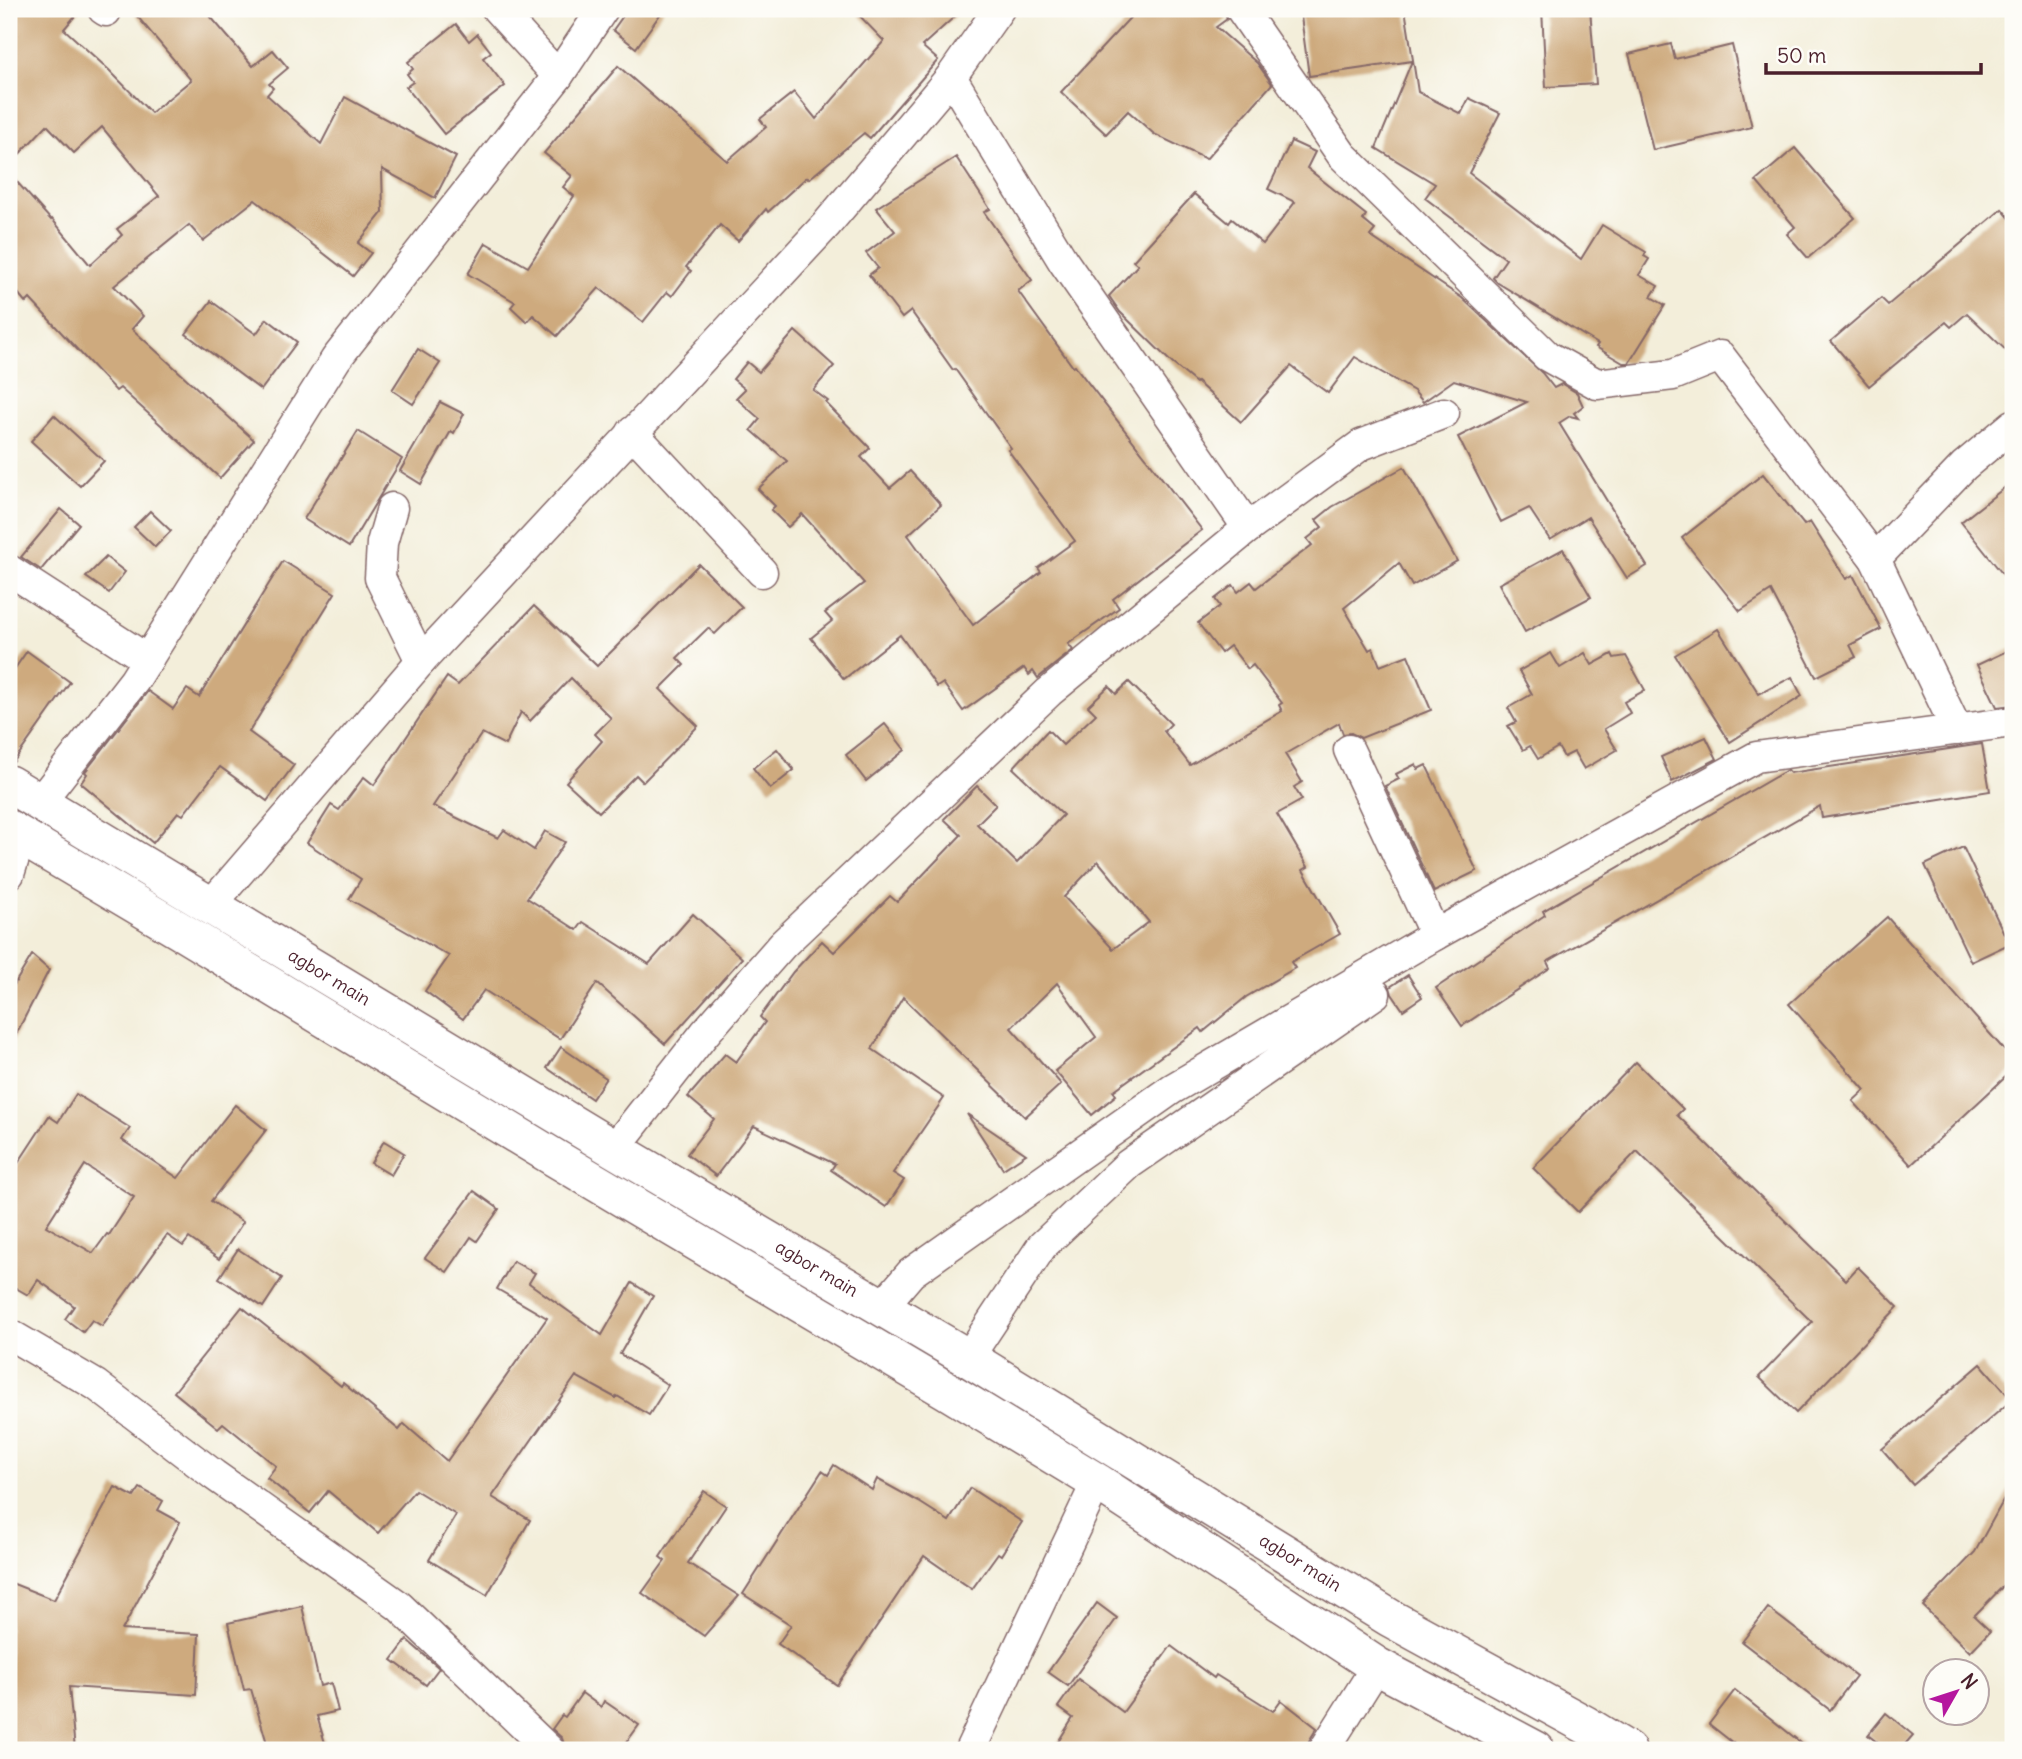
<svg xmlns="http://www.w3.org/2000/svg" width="2022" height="1759" viewBox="0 0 2022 1759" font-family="Delius,sans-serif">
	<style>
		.building { fill: #ceaa7e; fill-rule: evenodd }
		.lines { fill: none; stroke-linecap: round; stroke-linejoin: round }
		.minor-casing { stroke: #856768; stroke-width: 33 }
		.major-casing { stroke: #856768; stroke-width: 40 }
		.minor { stroke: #fff; stroke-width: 30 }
		.major { stroke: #fff; stroke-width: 37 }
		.labels { text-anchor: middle; stroke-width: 5; stroke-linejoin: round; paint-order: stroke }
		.street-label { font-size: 18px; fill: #4a1f2b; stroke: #fdfcf7 }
	</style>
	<rect width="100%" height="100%" fill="#fdfcf7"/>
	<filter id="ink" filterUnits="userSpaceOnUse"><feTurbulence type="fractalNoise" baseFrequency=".0143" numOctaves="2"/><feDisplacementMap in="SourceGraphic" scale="14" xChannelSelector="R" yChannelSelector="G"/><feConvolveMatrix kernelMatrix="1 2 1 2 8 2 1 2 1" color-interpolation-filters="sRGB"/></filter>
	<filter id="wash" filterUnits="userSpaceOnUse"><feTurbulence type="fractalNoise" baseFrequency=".00686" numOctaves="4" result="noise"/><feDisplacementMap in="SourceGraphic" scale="28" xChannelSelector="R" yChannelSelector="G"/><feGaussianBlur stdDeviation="1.57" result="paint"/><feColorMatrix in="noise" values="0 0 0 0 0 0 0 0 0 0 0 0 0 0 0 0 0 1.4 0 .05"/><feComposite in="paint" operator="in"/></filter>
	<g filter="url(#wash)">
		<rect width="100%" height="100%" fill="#f3eeda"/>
		<g id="blocks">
			<g class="building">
				<polygon points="9,9 81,9 64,29 109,70 151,113 191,80 131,9 204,9 253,66 273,50 288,68 269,84 273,88 267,95 321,144 345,97 456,157 435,198 382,169 383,212 358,243 371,253 353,276 255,200 203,241 189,225 114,286 143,316 132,329 254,440 220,478 120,388 116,391 30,299 26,303 9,282 9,173 51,220 52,219 90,265 122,235 117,229 159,196 102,127 74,153 47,125 9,165"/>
				<polygon points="628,9 664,9 636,48 613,30"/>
				<polygon points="853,9 963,9 922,46 938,60 870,138 864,133 809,179 807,177 768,212 766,209 738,241 720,225 686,267 691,271 672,296 667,292 643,322 599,288 557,336 533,315 527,322 511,307 515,302 468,274 486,243 528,267 574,196 563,187 572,176 544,153 618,66 727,161 766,127 760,119 794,92 816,119 884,41"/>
				<polygon points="1138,9 1224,9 1227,19 1216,27 1257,63 1272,84 1206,159 1154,134 1128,111 1106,134 1061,92"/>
				<polygon points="1300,9 1405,9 1418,92 1461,114 1469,98 1500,113 1469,173 1581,259 1602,225 1646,252 1644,256 1649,259 1639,275 1658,286 1651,297 1665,305 1629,363 1623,363 1596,347 1598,344 1498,283 1493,278 1506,259 1425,198 1435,184 1376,148 1412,61 1309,76"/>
				<polygon points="1542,9 1590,9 1596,84 1546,87"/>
				<polygon points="456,24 469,41 477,34 491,52 483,58 505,86 444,134 406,87 413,82 407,74 413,69 408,62"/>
				<polygon points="1671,44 1675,59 1732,45 1752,127 1653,150 1629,54"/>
				<polygon points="1291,141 1315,152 1307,168 1366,215 1363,220 1375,230 1370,236 1462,298 1542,373 1554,388 1562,384 1577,393 1583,406 1574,413 1578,418 1570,416 1559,423 1647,566 1627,578 1588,517 1550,540 1529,508 1501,522 1458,437 1527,402 1454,380 1423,402 1414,391 1355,357 1328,393 1291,366 1241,422 1197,382 1196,383 1172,363 1120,312 1109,296 1138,265 1133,261 1194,194 1229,223 1232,219 1263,244 1295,202 1268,189"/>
				<polygon points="1795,148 1855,218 1808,258 1787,234 1795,227 1756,181"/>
				<polygon points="956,157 990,209 984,212 1032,280 1018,291 1073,367 1075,366 1202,530 1113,599 1119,608 1068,644 1073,650 1038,678 1033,671 1029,675 1024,668 963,711 943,683 937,687 900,635 844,679 811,638 832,621 825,613 864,583 802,514 788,527 771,510 775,506 758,489 787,461 751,430 760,419 736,398 745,389 733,379 747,362 759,372 795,331 834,366 813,390 828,401 826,403 870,448 861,457 890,488 910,471 941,505 908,535 973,625 1041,572 1038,568 1075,541 1008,450 1011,448 955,369 953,370 911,311 902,318 869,275 878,268 866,253 895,231 876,208"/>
				<polygon points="2002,209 2013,222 2013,357 1967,313 1951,327 1946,322 1869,386 1831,341 1881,298 1888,305"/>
				<polygon points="211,301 256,334 267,319 297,342 261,390 186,334"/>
				<polygon points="418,349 440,363 413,404 392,390"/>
				<polygon points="440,402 464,414 454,433 451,431 421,484 400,471"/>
				<polygon points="54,415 104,461 80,486 31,441"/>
				<polygon points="358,431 402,459 349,547 304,519"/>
				<path d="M 1404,467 L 1457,561 L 1412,586 L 1399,563 L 1344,608 L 1369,650 L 1373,648 L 1380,666 L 1408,655 L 1431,710 L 1361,738 L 1351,733 L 1343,734 L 1339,723 L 1285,754 L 1302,782 L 1294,787 L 1302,800 L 1277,814 L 1308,867 L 1303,870 L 1340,934 L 1291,962 L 1295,968 L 1246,997 L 1203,1032 L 1200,1028 L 1113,1091 L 1116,1095 L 1092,1115 L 1055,1071 L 1096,1037 L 1057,983 L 1011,1028 L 1061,1084 L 1025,1117 L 903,997 L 872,1049 L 944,1098 L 893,1173 L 904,1180 L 886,1207 L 831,1170 L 835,1164 L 754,1126 L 716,1176 L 687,1154 L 714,1119 L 688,1097 L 725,1054 L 736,1062 L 765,1022 L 760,1017 L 793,972 L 822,941 L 834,952 L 890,896 L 897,902 L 961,835 L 944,819 L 977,786 L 996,805 L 977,824 L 1017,863 L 1063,815 L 1013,768 L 1048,730 L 1063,745 L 1096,714 L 1088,706 L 1109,686 L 1116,694 L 1129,682 L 1171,724 L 1164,731 L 1190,765 L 1282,711 L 1279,705 L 1282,703 L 1253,665 L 1248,669 L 1230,646 L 1221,653 L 1198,623 L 1220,606 L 1215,599 L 1233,585 L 1238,592 L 1251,582 L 1256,588 L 1312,545 L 1307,539 L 1322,527 L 1316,520 L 1332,507 ZM 1098,861 L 1149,922 L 1113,949 L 1064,897 Z"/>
				<polygon points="1763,474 1804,525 1810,522 1846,579 1853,575 1881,629 1850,645 1856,657 1816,677 1771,591 1740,611 1682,538"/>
				<polygon points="2013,481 2013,587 1961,522"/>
				<polygon points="61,509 79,524 41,570 21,557"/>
				<polygon points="150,511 171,531 155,547 134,527"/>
				<polygon points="1563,549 1591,597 1525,632 1499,584"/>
				<polygon points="106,557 125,572 109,593 86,577"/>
				<polygon points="283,561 335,593 249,732 294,765 267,801 220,767 183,815 178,812 153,843 81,783 87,774 85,772 148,691 173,709 187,689 199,697"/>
				<polygon points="699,564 742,607 715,634 708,628 677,658 684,665 660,689 698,726 643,782 636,775 599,812 566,782 602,741 595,734 611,718 571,678 530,721 521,712 505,745 482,733 433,806 498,838 504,830 534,850 545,831 565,842 527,898 577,930 583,922 649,964 693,914 742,958 665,1044 597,983 560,1039 484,990 463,1019 425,991 449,956 349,899 361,879 307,843 331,805 339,810 364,777 374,785 447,677 458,685 534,606 597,666"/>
				<polygon points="1718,629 1759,694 1792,677 1802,696 1730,742 1675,655"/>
				<polygon points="2013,648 2013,705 1997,707 1977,665"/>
				<polygon points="27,651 70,682 12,764 9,763 9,677"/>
				<polygon points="1551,653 1560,668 1585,653 1592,665 1612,654 1614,658 1626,656 1645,690 1624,702 1630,713 1604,729 1617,750 1584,769 1574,752 1564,757 1558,747 1538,759 1530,746 1523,750 1508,726 1516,722 1508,708 1532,694 1519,671"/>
				<polygon points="885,724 905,750 866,781 846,755"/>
				<polygon points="1706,737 1717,759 1672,782 1661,757"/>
				<polygon points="1982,744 1990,791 1822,818 1820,806 1547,962 1550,968 1462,1026 1436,988 1545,915 1543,911 1787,770 1790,773"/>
				<polygon points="777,749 794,770 770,789 753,768"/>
				<polygon points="1416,764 1418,769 1426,765 1477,871 1434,892 1385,786 1399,779 1396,774"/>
				<polygon points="1963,847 2009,944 1971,962 1925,865"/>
				<polygon points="1887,917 2013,1060 2013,1070 1911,1165 1853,1101 1865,1090 1789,1004"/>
				<polygon points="32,955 49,970 9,1048 9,993"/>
				<polygon points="1408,975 1422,997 1403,1010 1392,994 1390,987"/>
				<polygon points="561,1047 606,1078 592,1099 547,1068"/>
				<polygon points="1636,1062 1683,1109 1677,1115 1846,1280 1858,1267 1898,1307 1796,1413 1759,1377 1812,1322 1637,1151 1578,1212 1533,1168"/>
				<path d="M 76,1094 L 130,1128 L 122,1140 L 178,1178 L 235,1105 L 266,1130 L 211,1201 L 243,1222 L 219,1259 L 189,1238 L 183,1246 L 167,1235 L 102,1326 L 92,1320 L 83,1332 L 65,1319 L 74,1306 L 38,1280 L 28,1295 L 9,1284 L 9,1177 L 49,1116 L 58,1122 ZM 85,1165 L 134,1197 L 109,1235 L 107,1234 L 93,1253 L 46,1226 Z"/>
				<polygon points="967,1114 1026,1154 1003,1169"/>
				<polygon points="384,1141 404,1153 391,1175 371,1163"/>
				<polygon points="474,1191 499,1209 477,1241 471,1237 447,1272 425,1258"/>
				<polygon points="238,1249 282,1278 263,1307 219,1278"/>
				<polygon points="513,1261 535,1273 529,1283 602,1335 632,1283 653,1296 620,1354 668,1385 649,1415 617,1396 616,1398 576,1376 492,1497 530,1520 487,1595 429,1560 456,1515 415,1490 378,1533 328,1491 310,1513 267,1478 276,1466 223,1423 218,1428 174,1392 242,1307 341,1386 343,1383 399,1430 404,1424 447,1461 547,1318 497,1289"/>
				<polygon points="1981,1364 2012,1400 1913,1485 1882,1449"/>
				<polygon points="834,1465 872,1490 877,1479 919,1502 949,1521 970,1488 1022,1522 1001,1555 998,1553 972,1589 924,1556 837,1685 778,1644 791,1625 743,1594 822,1471 828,1475"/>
				<polygon points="2013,1483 2013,1576 1974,1616 1990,1631 1970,1652 1923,1606 1975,1552"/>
				<polygon points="115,1487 134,1497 140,1488 163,1501 158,1510 180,1522 122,1630 199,1634 196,1695 69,1687 75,1750 9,1750 9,1582 54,1600"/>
				<polygon points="704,1491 726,1506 688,1563 739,1596 704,1636 642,1593 665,1561 660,1557"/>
				<polygon points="1097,1603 1117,1618 1068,1686 1048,1672"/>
				<polygon points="302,1606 320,1686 331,1683 338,1711 317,1716 325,1743 301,1750 269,1750 251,1689 244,1690 228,1623"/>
				<polygon points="1768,1608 1856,1676 1830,1710 1742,1642"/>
				<polygon points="407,1640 439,1668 426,1685 392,1660"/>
				<polygon points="1171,1646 1214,1678 1216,1675 1273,1711 1281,1700 1317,1728 1309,1741 1307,1750 1053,1750 1073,1718 1058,1707 1078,1679 1123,1712"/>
				<polygon points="1735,1690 1810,1750 1742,1750 1709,1724"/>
				<polygon points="582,1693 601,1707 604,1701 639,1725 621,1750 566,1750 562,1738 552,1729 562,1715 565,1717"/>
				<polygon points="1886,1713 1913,1735 1900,1750 1887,1750 1868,1735"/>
			</g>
		</g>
	</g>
	<g filter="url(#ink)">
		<use href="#blocks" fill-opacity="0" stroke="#856768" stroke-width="2"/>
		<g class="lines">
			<defs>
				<g id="minor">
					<polyline points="103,9 106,11"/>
					<polyline points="497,9 558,76"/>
					<polyline points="1241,9 1342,155 1547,356 1597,384 1673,375 1720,356 1875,559 1957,730"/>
					<polyline points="951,77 1063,261 1248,528"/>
					<polyline points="632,432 762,572"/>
					<polyline points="392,508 382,543 380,578 421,661"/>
					<polyline points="1875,559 1964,466 2013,425"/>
					<polyline points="9,570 148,660"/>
					<polyline points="1349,750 1435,935"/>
					<polyline points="39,803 134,681 336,359 558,76 603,9"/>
					<polyline points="9,874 21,836"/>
					<polyline points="210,906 421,661 826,225 951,77 999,9"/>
					<polyline points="614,1149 705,1033 783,944 1049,692 1248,528 1361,445 1444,413"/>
					<polyline points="881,1308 911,1273 1172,1089 1435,935 1756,757 2013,722"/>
					<polyline points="9,1334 96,1385 214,1475 399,1606 549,1750"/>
					<polyline points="968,1358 1042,1246 1129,1164 1375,994"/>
					<polyline points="970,1750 1097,1482"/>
					<polyline points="1324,1750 1377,1666"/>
				</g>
				<g id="major">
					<path id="s1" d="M 9,784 L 614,1149 L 968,1358 L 1390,1618 L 1586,1725 L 1627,1750"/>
					<polyline points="9,829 179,930 555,1158 946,1390 1097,1482 1377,1666 1536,1750"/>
				</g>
			</defs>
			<use href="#minor" class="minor-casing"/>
			<use href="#major" class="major-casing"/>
			<use href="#minor" class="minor"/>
			<use href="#major" class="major"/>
		</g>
	</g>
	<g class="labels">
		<g class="street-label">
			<text dy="6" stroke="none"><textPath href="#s1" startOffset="374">agbor main</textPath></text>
			<text dy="6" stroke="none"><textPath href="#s1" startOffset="942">agbor main</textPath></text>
			<text dy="6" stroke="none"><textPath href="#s1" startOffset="1508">agbor main</textPath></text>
		</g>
	</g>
	<rect width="2022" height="1759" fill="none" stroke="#fdfcf7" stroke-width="35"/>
	<g transform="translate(1956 1692) rotate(51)"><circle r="33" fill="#fdfcf7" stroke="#b5a4a5" stroke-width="2"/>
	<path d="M0-5L12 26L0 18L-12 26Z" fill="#b5179e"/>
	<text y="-10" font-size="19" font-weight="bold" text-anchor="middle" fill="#4a1f2b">N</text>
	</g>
	<path d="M1766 63v10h215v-10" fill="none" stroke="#4a1f2b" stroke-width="3.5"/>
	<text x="1777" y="63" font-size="21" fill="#4a1f2b" stroke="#fdfcf7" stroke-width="5" paint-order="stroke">50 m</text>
</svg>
